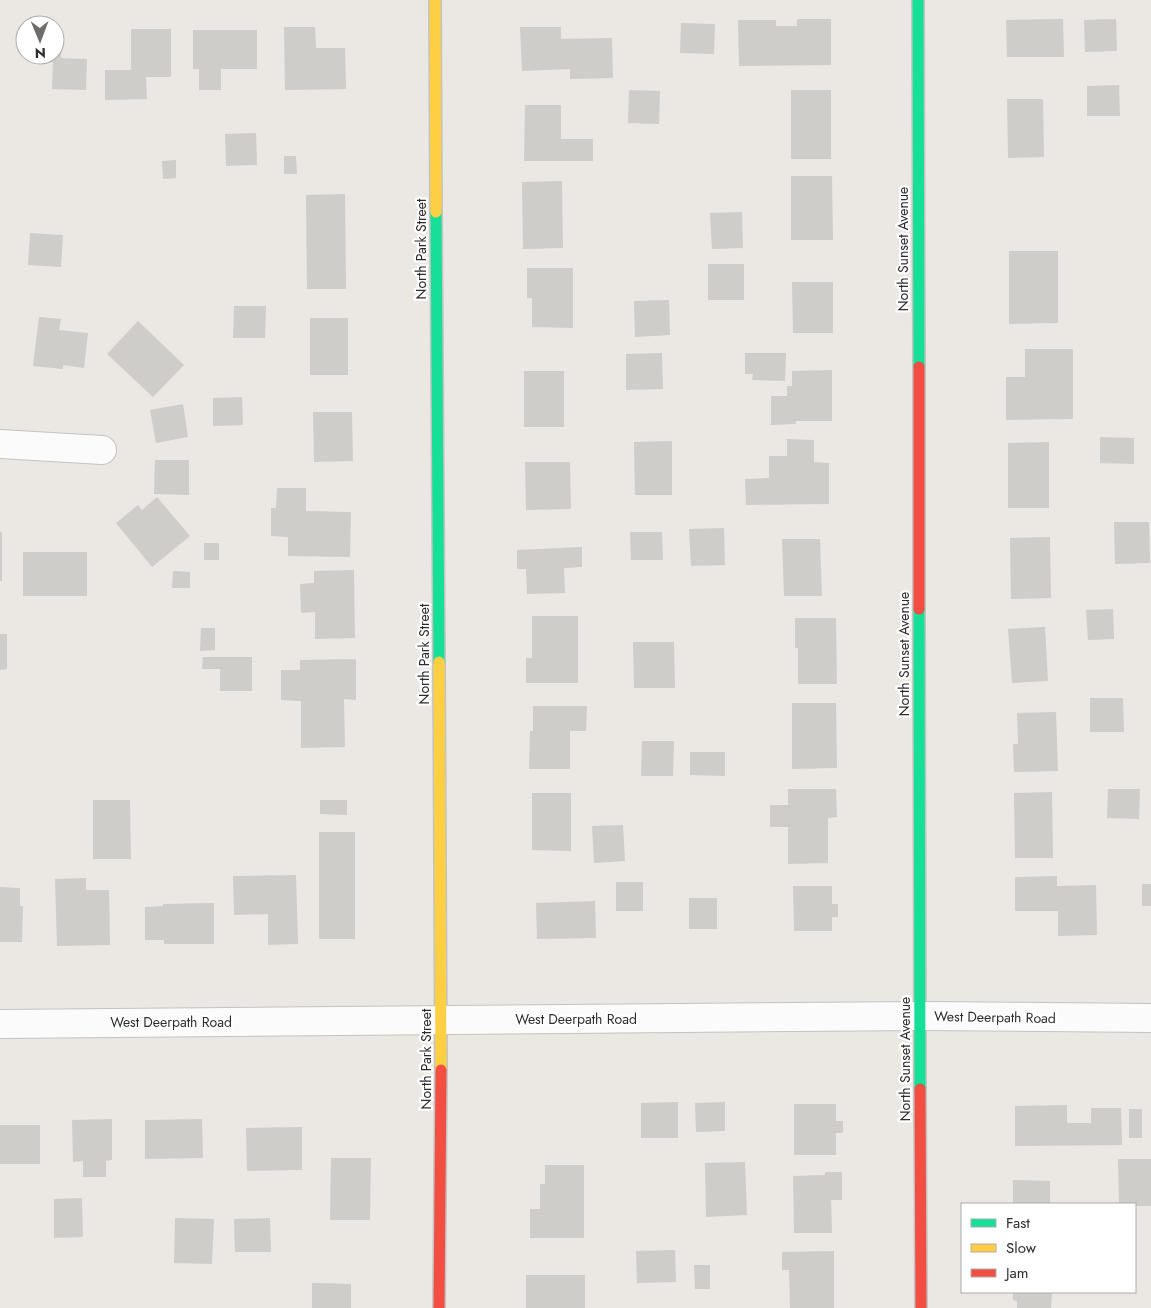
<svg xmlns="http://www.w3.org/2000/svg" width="1151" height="1308" viewBox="0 0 1151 1308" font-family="Jost,sans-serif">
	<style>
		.building { fill: #cfcdc9 }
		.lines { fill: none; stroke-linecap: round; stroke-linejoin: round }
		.street-casing { stroke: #c4c3c3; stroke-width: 30 }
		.fast-casing { stroke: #c4c3c3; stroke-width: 14 }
		.slow-casing { stroke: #c4c3c3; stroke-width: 14 }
		.jam-casing { stroke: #c4c3c3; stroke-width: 14 }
		.street { stroke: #fcfbfb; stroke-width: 28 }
		.fast { stroke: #16e098; stroke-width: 11 }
		.slow { stroke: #ffcf43; stroke-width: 11 }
		.jam { stroke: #f24e42; stroke-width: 11 }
		.labels { text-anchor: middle; stroke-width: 4.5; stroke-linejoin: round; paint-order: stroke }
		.street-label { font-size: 14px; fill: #2c2c2c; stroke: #fff }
	</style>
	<rect width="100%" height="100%" fill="#ebe7e2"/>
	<g class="building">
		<polygon points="797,19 831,19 831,65 739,66 738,20 776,20 776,26 797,26"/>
		<polygon points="1063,19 1064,57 1007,57 1006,20"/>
		<polygon points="1116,19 1117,51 1085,52 1084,20"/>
		<polygon points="681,23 715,24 714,54 680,53"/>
		<polygon points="284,27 315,27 316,48 345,48 346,89 285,90"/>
		<polygon points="520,27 561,27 561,39 612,38 613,78 570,79 570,69 522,71"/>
		<polygon points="131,29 171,29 171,77 146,77 147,99 105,100 105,70 131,70"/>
		<polygon points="55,30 62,30 61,58 87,59 86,90 52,89 53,62 27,61 27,55 55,55"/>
		<polygon points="193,30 257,30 257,69 221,69 221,90 199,90 199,69 193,69"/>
		<polygon points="1119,85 1120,116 1087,116 1087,86"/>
		<polygon points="629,90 660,91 659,124 628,123"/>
		<rect x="791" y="90" width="40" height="69"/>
		<polygon points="1007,99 1043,99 1044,157 1008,158"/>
		<polygon points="525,105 561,105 561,139 593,139 593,161 524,161"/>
		<polygon points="256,133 257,165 226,166 225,134"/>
		<polygon points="284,156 296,156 297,174 284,174"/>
		<polygon points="176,160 176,178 163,179 162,161"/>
		<polygon points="791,176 832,176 833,240 791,240"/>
		<polygon points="562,181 563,248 523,249 522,182"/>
		<polygon points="345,194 346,289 307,289 306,195"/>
		<polygon points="742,212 743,248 712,249 710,213"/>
		<polygon points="30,233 63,235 61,267 28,265"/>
		<polygon points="1009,251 1058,251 1058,323 1009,324"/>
		<rect x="708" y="264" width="36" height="36"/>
		<polygon points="527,268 573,268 573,328 532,327 532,298 527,298"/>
		<polygon points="792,282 833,282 833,333 793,333"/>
		<polygon points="669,300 670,335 635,337 634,301"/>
		<polygon points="234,306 266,306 265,338 233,338"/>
		<polygon points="39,317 61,319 59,330 88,333 84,368 63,365 63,369 33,366"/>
		<rect x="310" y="318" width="38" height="57"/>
		<polygon points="138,321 184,365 153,397 107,354"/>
		<polygon points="1025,349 1073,349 1073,419 1006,420 1006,377 1025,377"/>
		<polygon points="662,353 663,389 626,390 626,354"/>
		<polygon points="745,353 786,353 785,381 752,380 753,374 745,374"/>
		<polygon points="832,370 832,421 796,421 796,424 771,425 771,396 787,396 787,386 792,386 792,371"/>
		<rect x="524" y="371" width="40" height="56"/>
		<polygon points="242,397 243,425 213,426 213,398"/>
		<polygon points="183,404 188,437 156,443 150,410"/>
		<polygon points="313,412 352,412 353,461 314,462"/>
		<polygon points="1100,437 1134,438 1134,464 1100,463"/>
		<polygon points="787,439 814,440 814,462 829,463 829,504 746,505 745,479 769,478 769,456 787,456"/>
		<polygon points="672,441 672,495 635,495 634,442"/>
		<polygon points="1049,442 1049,508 1008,508 1008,443"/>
		<polygon points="155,460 189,460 189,495 154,494"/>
		<polygon points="525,462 570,462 571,509 526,510"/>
		<polygon points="277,488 306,488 306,511 351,512 350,557 288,556 288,537 271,536 271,508 276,508"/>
		<polygon points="157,497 190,536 152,567 116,523 138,505 142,510"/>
		<polygon points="1114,522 1149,522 1150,563 1115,564"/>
		<polygon points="724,528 725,565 691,566 689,529"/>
		<rect x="0" y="532" width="2" height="49"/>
		<polygon points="630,532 662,532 663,560 631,560"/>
		<polygon points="1050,537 1051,598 1011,599 1010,538"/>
		<polygon points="782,539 820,539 822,596 784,596"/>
		<rect x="204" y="543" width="15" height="17"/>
		<polygon points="582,547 582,567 564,568 565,593 527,594 526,569 517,569 517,550"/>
		<rect x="23" y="552" width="64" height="44"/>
		<polygon points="354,570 355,638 315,639 315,612 301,613 300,584 314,583 314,571"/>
		<polygon points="173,571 190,572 190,588 172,588"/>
		<polygon points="1113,609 1114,639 1088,640 1086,610"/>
		<polygon points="532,616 578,616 578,683 526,683 526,658 532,658"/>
		<polygon points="795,618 836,618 837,684 798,684 798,648 795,648"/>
		<polygon points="1045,627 1048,681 1012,683 1008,629"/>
		<polygon points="201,628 215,628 215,650 200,651"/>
		<polygon points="0,634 7,634 7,669 0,670"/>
		<polygon points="633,642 674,642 675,688 634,688"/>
		<polygon points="203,657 252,657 252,691 220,691 220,669 202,669"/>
		<polygon points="356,659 356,700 344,699 345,747 301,748 301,701 281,700 281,670 300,670 300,660"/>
		<polygon points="1090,698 1123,698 1124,732 1090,732"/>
		<polygon points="792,703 836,703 837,768 792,769"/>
		<polygon points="533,706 587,706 586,731 570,731 570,769 529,769 530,731 533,731"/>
		<polygon points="1056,712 1058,771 1014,772 1013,744 1018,744 1017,713"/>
		<polygon points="642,741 674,741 673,776 641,776"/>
		<polygon points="690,752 725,752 725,776 690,775"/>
		<polygon points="788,789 836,789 837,817 828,818 828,863 788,864 788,827 770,827 770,805 788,805"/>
		<polygon points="1108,789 1140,789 1139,819 1107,818"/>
		<polygon points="1052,792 1053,858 1015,858 1014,793"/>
		<polygon points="532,793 571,793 571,851 532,850"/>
		<polygon points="93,800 130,800 131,859 93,859"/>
		<polygon points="320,800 347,800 347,815 320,814"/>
		<polygon points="623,825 625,861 594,863 592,826"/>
		<rect x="319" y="832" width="36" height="107"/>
		<polygon points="296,875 298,944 268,945 268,914 234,915 233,876"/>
		<polygon points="1057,876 1057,886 1096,885 1097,935 1058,936 1058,911 1015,911 1015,877"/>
		<polygon points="86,878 86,890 109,890 110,945 57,946 55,879"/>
		<rect x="616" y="882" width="27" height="29"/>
		<rect x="1142" y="884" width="9" height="22"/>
		<polygon points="793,886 832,886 832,904 838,904 838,917 832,917 832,931 794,931"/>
		<polygon points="0,887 20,888 20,906 23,906 22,942 0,942"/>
		<rect x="689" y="898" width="28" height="31"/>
		<polygon points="595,901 596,938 537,939 536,903"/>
		<polygon points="214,903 214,944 164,944 164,940 145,940 145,907 163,906 163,904"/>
		<polygon points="678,1102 678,1138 641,1138 641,1103"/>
		<polygon points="725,1102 725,1131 696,1132 695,1103"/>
		<polygon points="794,1104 836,1104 836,1121 843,1121 843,1133 836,1133 836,1155 794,1155"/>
		<polygon points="1067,1105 1067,1123 1091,1123 1091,1108 1121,1108 1122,1145 1015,1146 1015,1106"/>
		<rect x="1129" y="1109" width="13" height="29"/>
		<polygon points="112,1119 112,1160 106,1161 106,1177 83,1177 83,1161 73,1162 72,1120"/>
		<polygon points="202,1119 203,1158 145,1159 145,1120"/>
		<rect x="0" y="1125" width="40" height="39"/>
		<polygon points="302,1127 302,1170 247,1171 246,1128"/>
		<polygon points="331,1158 371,1158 370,1220 330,1220"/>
		<polygon points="1118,1159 1151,1159 1151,1206 1135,1206 1135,1204 1119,1204"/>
		<polygon points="745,1162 747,1215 706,1217 705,1163"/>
		<polygon points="545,1165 584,1165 584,1238 530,1238 530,1209 540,1209 540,1184 545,1184"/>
		<polygon points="825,1172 842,1172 842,1200 831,1200 832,1233 794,1233 793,1176 825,1175"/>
		<polygon points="1013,1180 1050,1181 1050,1204 1013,1204"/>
		<polygon points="82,1198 83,1237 54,1238 54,1199"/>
		<polygon points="175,1218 214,1219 212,1264 174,1263"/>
		<polygon points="270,1218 271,1252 235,1252 234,1219"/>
		<polygon points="675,1250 676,1282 637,1283 636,1251"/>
		<polygon points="834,1251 834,1308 790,1308 789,1270 782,1270 782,1252"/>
		<polygon points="694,1265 710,1265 710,1289 695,1289"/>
		<rect x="526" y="1275" width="59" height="33"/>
		<polygon points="312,1283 351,1284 351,1308 312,1308"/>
		<polygon points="1013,1292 1052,1292 1051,1308 1017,1308 1017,1301 1013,1300"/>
	</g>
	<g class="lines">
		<defs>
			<g id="street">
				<polyline points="0,444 102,450"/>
				<polyline points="0,1024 920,1016 1151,1018"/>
			</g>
			<g id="fast">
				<polyline points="918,0 919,367"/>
				<polyline points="436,212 439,662"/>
				<polyline points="919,609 920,1089"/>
			</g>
			<g id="slow">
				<polyline points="435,0 436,212"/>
				<polyline points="439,662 441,1070"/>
			</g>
			<g id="jam">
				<polyline points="919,367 919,609"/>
				<polyline points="920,1089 921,1308"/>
				<polyline points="439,1308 441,1070"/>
			</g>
		</defs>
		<use href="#street" class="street-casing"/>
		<use href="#fast" class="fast-casing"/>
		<use href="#slow" class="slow-casing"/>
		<use href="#jam" class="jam-casing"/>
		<use href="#street" class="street"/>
		<use href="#fast" class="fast"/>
		<use href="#slow" class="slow"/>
		<use href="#jam" class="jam"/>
	</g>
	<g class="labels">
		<g class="street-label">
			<text transform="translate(421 249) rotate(-90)" y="5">North Park Street</text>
			<text transform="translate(903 249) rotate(-90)" y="5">North Sunset Avenue</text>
			<text transform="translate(424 654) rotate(-90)" y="5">North Park Street</text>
			<text transform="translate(904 654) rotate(-90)" y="5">North Sunset Avenue</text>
			<text transform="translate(995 1017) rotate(1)" y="5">West Deerpath Road</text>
			<text x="576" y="1024">West Deerpath Road</text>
			<text x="171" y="1027">West Deerpath Road</text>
			<text transform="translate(426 1059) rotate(-90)" y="5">North Park Street</text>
			<text transform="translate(905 1059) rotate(-90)" y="5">North Sunset Avenue</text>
		</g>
	</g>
	<rect x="961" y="1203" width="175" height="90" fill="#ffffff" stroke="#ababab"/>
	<rect x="971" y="1219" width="25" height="8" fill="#16e098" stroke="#ababab"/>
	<text x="1006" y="1228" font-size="15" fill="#2c2c2c">Fast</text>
	<rect x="971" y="1244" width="25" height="8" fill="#ffcf43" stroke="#ababab"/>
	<text x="1006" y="1253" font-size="15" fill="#2c2c2c">Slow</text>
	<rect x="971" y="1269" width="25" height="8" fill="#f24e42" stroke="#ababab"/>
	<text x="1006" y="1278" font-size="15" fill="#2c2c2c">Jam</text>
	<g transform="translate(40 40) rotate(179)"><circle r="24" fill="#ffffff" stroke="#ababab"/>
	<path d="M0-4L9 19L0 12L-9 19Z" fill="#6f6d6c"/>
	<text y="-8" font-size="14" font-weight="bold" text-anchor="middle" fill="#2c2c2c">N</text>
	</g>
</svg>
